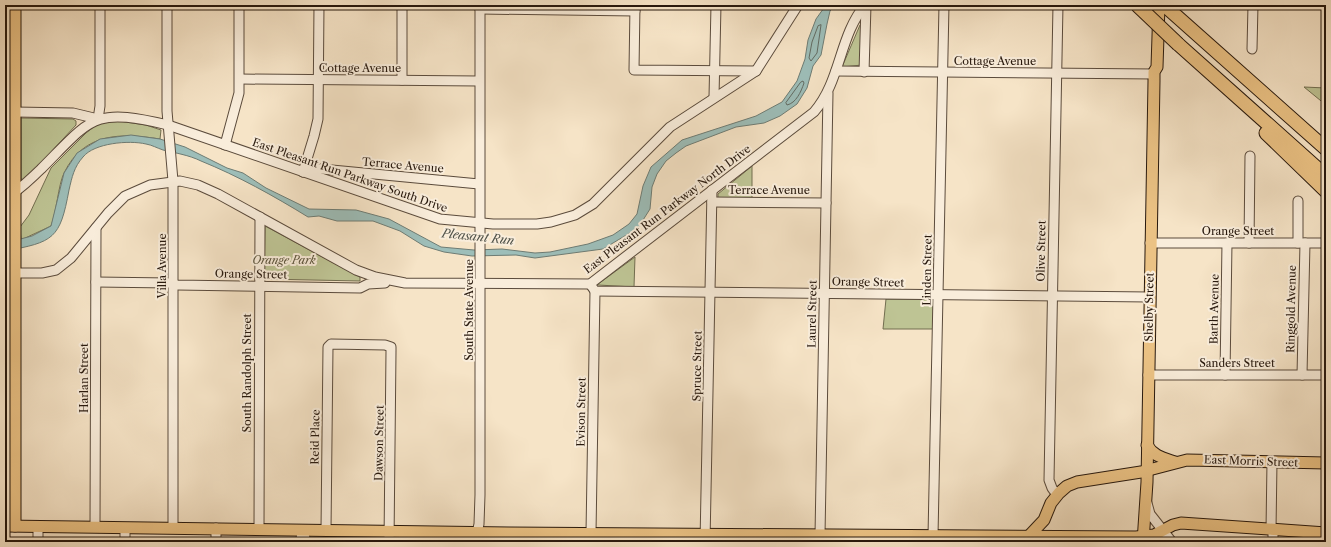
<svg xmlns="http://www.w3.org/2000/svg" width="1331" height="547" viewBox="0 0 1331 547" font-family="'Libre Caslon Text',serif">
	<style>
		.green { fill: #bec494; stroke: #726e50 }
		.water { fill: #9dbeb9; stroke: #6e7c74 }
		.lines { fill: none; stroke-linecap: round; stroke-linejoin: round }
		.shore { stroke: #626b63; stroke-width: 1 }
		.minor-casing { stroke: #5b4b3c; stroke-width: 11 }
		.major-casing { stroke: #27180d; stroke-width: 13 }
		.highway-casing { stroke: #27180d; stroke-width: 15 }
		.minor { stroke: #f9eddb; stroke-width: 9 }
		.major { stroke: #ebc284; stroke-width: 11 }
		.highway { stroke: #ebc284; stroke-width: 13 }
		.highway-bridge-casing { stroke: #27180d; stroke-width: 15; stroke-linecap: butt }
		.highway-bridge { stroke: #ebc284; stroke-width: 13 }
		.labels { text-anchor: middle; stroke-width: 4; stroke-linejoin: round; paint-order: stroke }
		.street-label { font-size: 11px; fill: #27180d; stroke: #f9eddb }
		.park-label { font-size: 11px; font-style: italic; fill: #5c543c; stroke: #f9eddb }
		.water-label { font-size: 12px; font-style: italic; fill: #505249; stroke: #f9eddb }
	</style>
	<rect width="100%" height="100%" fill="#f6e4c7"/>
	<filter id="stains"><feTurbulence type="fractalNoise" baseFrequency=".005" numOctaves="4"/><feColorMatrix values="0 0 0 0 .2 0 0 0 0 .09 0 0 0 0 .02 0 0 0 .5 -.17"/></filter>
	<radialGradient id="worn" r=".72"><stop offset=".6" stop-color="#630" stop-opacity="0"/><stop offset="1" stop-color="#630" stop-opacity=".3"/></radialGradient>
	<g class="green">
		<polygon points="860,25 862,25 862,65 842,67"/>
		<polygon points="1304,87 1326,88 1326,105"/>
		<polygon points="21,118 73,119 76,121 76,125 25,180 21,179"/>
		<path d="M 112,120 L 146,125 L 161,130 L 160,139 C 121,133 84,132 64,173 C 58,186 57,210 51,226 L 21,240 L 20,227 L 29,215 L 51,168 L 86,133 L 99,123 Z"/>
		<polygon points="752,166 752,198 718,198 718,194"/>
		<polygon points="265,226 360,277 360,281 264,279"/>
		<polygon points="635,257 634,287 598,285 598,284"/>
		<polygon points="886,299 934,299 934,329 883,329"/>
	</g>
	<path class="water" d="M 826,5 L 835,5 L 830,11 L 827,24 L 821,55 L 813,66 L 807,88 L 797,104 L 780,116 L 764,123 L 736,127 L 686,146 L 676,153 L 666,161 L 657,174 L 652,187 L 650,209 L 638,228 L 603,249 L 535,258 L 516,255 L 472,256 L 444,252 L 424,246 L 400,231 L 373,221 L 337,221 L 319,216 L 308,217 C 274,196 238,176 201,161 C 189,155 175,153 163,150 C 157,148 152,145 146,144 C 129,140 94,143 83,157 C 74,167 72,177 69,190 C 60,239 54,242 5,251 L 5,243 L 32,236 L 51,226 L 64,173 L 77,153 L 100,139 L 131,135 L 160,139 L 185,147 L 227,168 L 243,173 L 266,188 L 309,209 L 356,210 L 389,219 L 441,247 L 474,250 L 502,249 L 535,253 L 550,252 L 588,244 L 613,235 L 629,224 L 637,214 L 643,186 L 651,167 L 682,140 L 756,116 L 782,102 L 797,81 L 805,59 L 808,40 L 816,19 Z"/>
	<g class="lines">
		<g class="shore">
			<polygon points="821,25 817,53 811,61 809,58 812,42 818,26"/>
			<path d="M 801,82 L 803,81 L 804,83 C 801,92 796,103 787,105 L 786,103 Z"/>
		</g>
		<defs>
			<g id="minor">
				<polyline points="167,5 167,111 173,181 173,528"/>
				<polyline points="635,5 634,70 756,71"/>
				<polyline points="480,9 635,11"/>
				<polyline points="1252,49 1253,5"/>
				<polyline points="836,71 1154,74"/>
				<polyline points="864,72 866,5"/>
				<polyline points="240,79 479,81"/>
				<polyline points="402,80 402,5"/>
				<polyline points="714,97 716,5"/>
				<polyline points="15,112 73,113 98,119"/>
				<polyline points="98,119 100,106 100,5"/>
				<polyline points="225,145 239,93 239,5"/>
				<polyline points="303,172 311,168 479,184"/>
				<polyline points="303,172 314,136 318,119 319,5"/>
				<path d="M 5,198 C 19,191 29,180 41,169 C 92,118 92,107 168,125 L 440,219 L 493,224 L 537,224 L 551,222 L 575,215 L 593,204 L 670,127 L 756,71 L 798,5"/>
				<polyline points="712,202 826,203"/>
				<polyline points="1150,243 1326,243"/>
				<polyline points="1249,243 1250,156"/>
				<polyline points="1298,243 1298,201"/>
				<path d="M 5,273 L 42,273 L 56,270 L 71,258 L 108,213 L 125,196 L 150,185 L 180,181 L 198,185 L 218,194 L 356,270 L 375,277 L 405,283 L 590,284 L 814,112 C 841,81 839,36 865,5"/>
				<polyline points="96,282 170,283 177,285 360,288 368,284 385,283"/>
				<polyline points="590,284 595,291 1149,297"/>
				<polyline points="1148,375 1326,375"/>
				<polyline points="1225,375 1227,243"/>
				<polyline points="1302,375 1305,243"/>
				<polyline points="1057,495 1052,488 1049,480 1058,5"/>
				<polyline points="1147,503 1150,514 1172,542"/>
				<polyline points="95,527 96,228"/>
				<polyline points="259,529 260,217"/>
				<polyline points="303,530 306,542"/>
				<polyline points="326,530 328,347 331,344 385,345 391,347 391,351 389,542"/>
				<polyline points="1271,530 1272,462"/>
				<polyline points="591,533 595,291"/>
				<polyline points="820,535 828,93"/>
				<polyline points="933,536 944,5"/>
				<polyline points="38,542 38,527"/>
				<polyline points="125,542 125,528"/>
				<polyline points="216,542 216,528"/>
				<polyline points="300,542 303,530"/>
				<polyline points="475,542 479,524 480,495 480,5"/>
				<polyline points="705,542 712,190"/>
				<polyline points="1273,542 1273,530"/>
			</g>
			<g id="major">
				<path d="M 1147,445 C 1153,456 1163,458 1175,462"/>
				<polyline points="5,526 509,533 1136,537 1154,535 1173,525 1181,523 1326,533"/>
				<polyline points="15,526 15,5"/>
				<polyline points="1028,537 1044,520 1051,503 1059,493 1067,486 1077,482 1141,472 1187,460 1326,463"/>
				<polyline points="1143,542 1147,482 1154,81 1154,72 1157,67 1159,5"/>
			</g>
			<g id="highway">
				<polyline points="1164,5 1326,149"/>
				<polyline points="1178,44 1326,176"/>
				<polyline points="1266,133 1326,191"/>
			</g>
		</defs>
		<use href="#minor" class="minor-casing"/>
		<use href="#major" class="major-casing"/>
		<use href="#highway" class="highway-casing"/>
		<use href="#minor" class="minor"/>
		<use href="#major" class="major"/>
		<use href="#highway" class="highway"/>
		<defs>
			<polyline id="highway-bridge" points="1137,5 1178,44"/>
		</defs>
		<use href="#highway-bridge" class="highway-bridge-casing"/>
		<use href="#highway-bridge" class="highway-bridge"/>
	</g>
	<g class="labels">
		<g class="street-label">
			<text x="995" y="65">Cottage Avenue</text>
			<text x="360" y="72">Cottage Avenue</text>
			<text transform="translate(403 165) rotate(5)" y="4">Terrace Avenue</text>
			<text transform="translate(350 175) rotate(19)" y="4">East Pleasant Run Parkway South Drive</text>
			<text x="769" y="194">Terrace Avenue</text>
			<text transform="translate(667 209) rotate(-37)" y="4">East Pleasant Run Parkway North Drive</text>
			<text x="1238" y="235">Orange Street</text>
			<text transform="translate(1041 251) rotate(-89)" y="4">Olive Street</text>
			<text transform="translate(162 266) rotate(-90)" y="4">Villa Avenue</text>
			<text transform="translate(927 270) rotate(-89)" y="4">Linden Street</text>
			<text transform="translate(251 274) rotate(1)" y="4">Orange Street</text>
			<text transform="translate(868 282) rotate(1)" y="4">Orange Street</text>
			<text transform="translate(1149 307) rotate(-89)" y="4">Shelby Street</text>
			<text transform="translate(1214 309) rotate(-89)" y="4">Barth Avenue</text>
			<text transform="translate(1291 309) rotate(-89)" y="4">Ringgold Avenue</text>
			<text transform="translate(469 310) rotate(-90)" y="4">South State Avenue</text>
			<text transform="translate(812 314) rotate(-89)" y="4">Laurel Street</text>
			<text x="1237" y="367">Sanders Street</text>
			<text transform="translate(697 366) rotate(-89)" y="4">Spruce Street</text>
			<text transform="translate(247 373) rotate(-90)" y="4">South Randolph Street</text>
			<text transform="translate(84 378) rotate(-90)" y="4">Harlan Street</text>
			<text transform="translate(581 412) rotate(-89)" y="4">Evison Street</text>
			<text transform="translate(315 437) rotate(-89)" y="4">Reid Place</text>
			<text transform="translate(379 443) rotate(-89)" y="4">Dawson Street</text>
			<text transform="translate(1251 461) rotate(2)" y="4">East Morris Street</text>
		</g>
		<g class="park-label">
			<text x="284" y="264">Orange Park</text>
		</g>
		<g class="water-label">
			<text transform="translate(478 237) rotate(6)" y="4">Pleasant Run</text>
		</g>
	</g>
	<rect width="1331" height="547" fill="none" stroke="#f6e4c7" stroke-width="20"/>
	<rect x="6" y="6" width="1319" height="535" fill="none" stroke="#27180d" stroke-width="2"/>
	<rect x="10" y="10" width="1311" height="527" fill="none" stroke="#27180d"/>
	<rect width="100%" height="100%" filter="url(#stains)"/>
	<rect width="100%" height="100%" fill="url(#worn)"/>
</svg>
